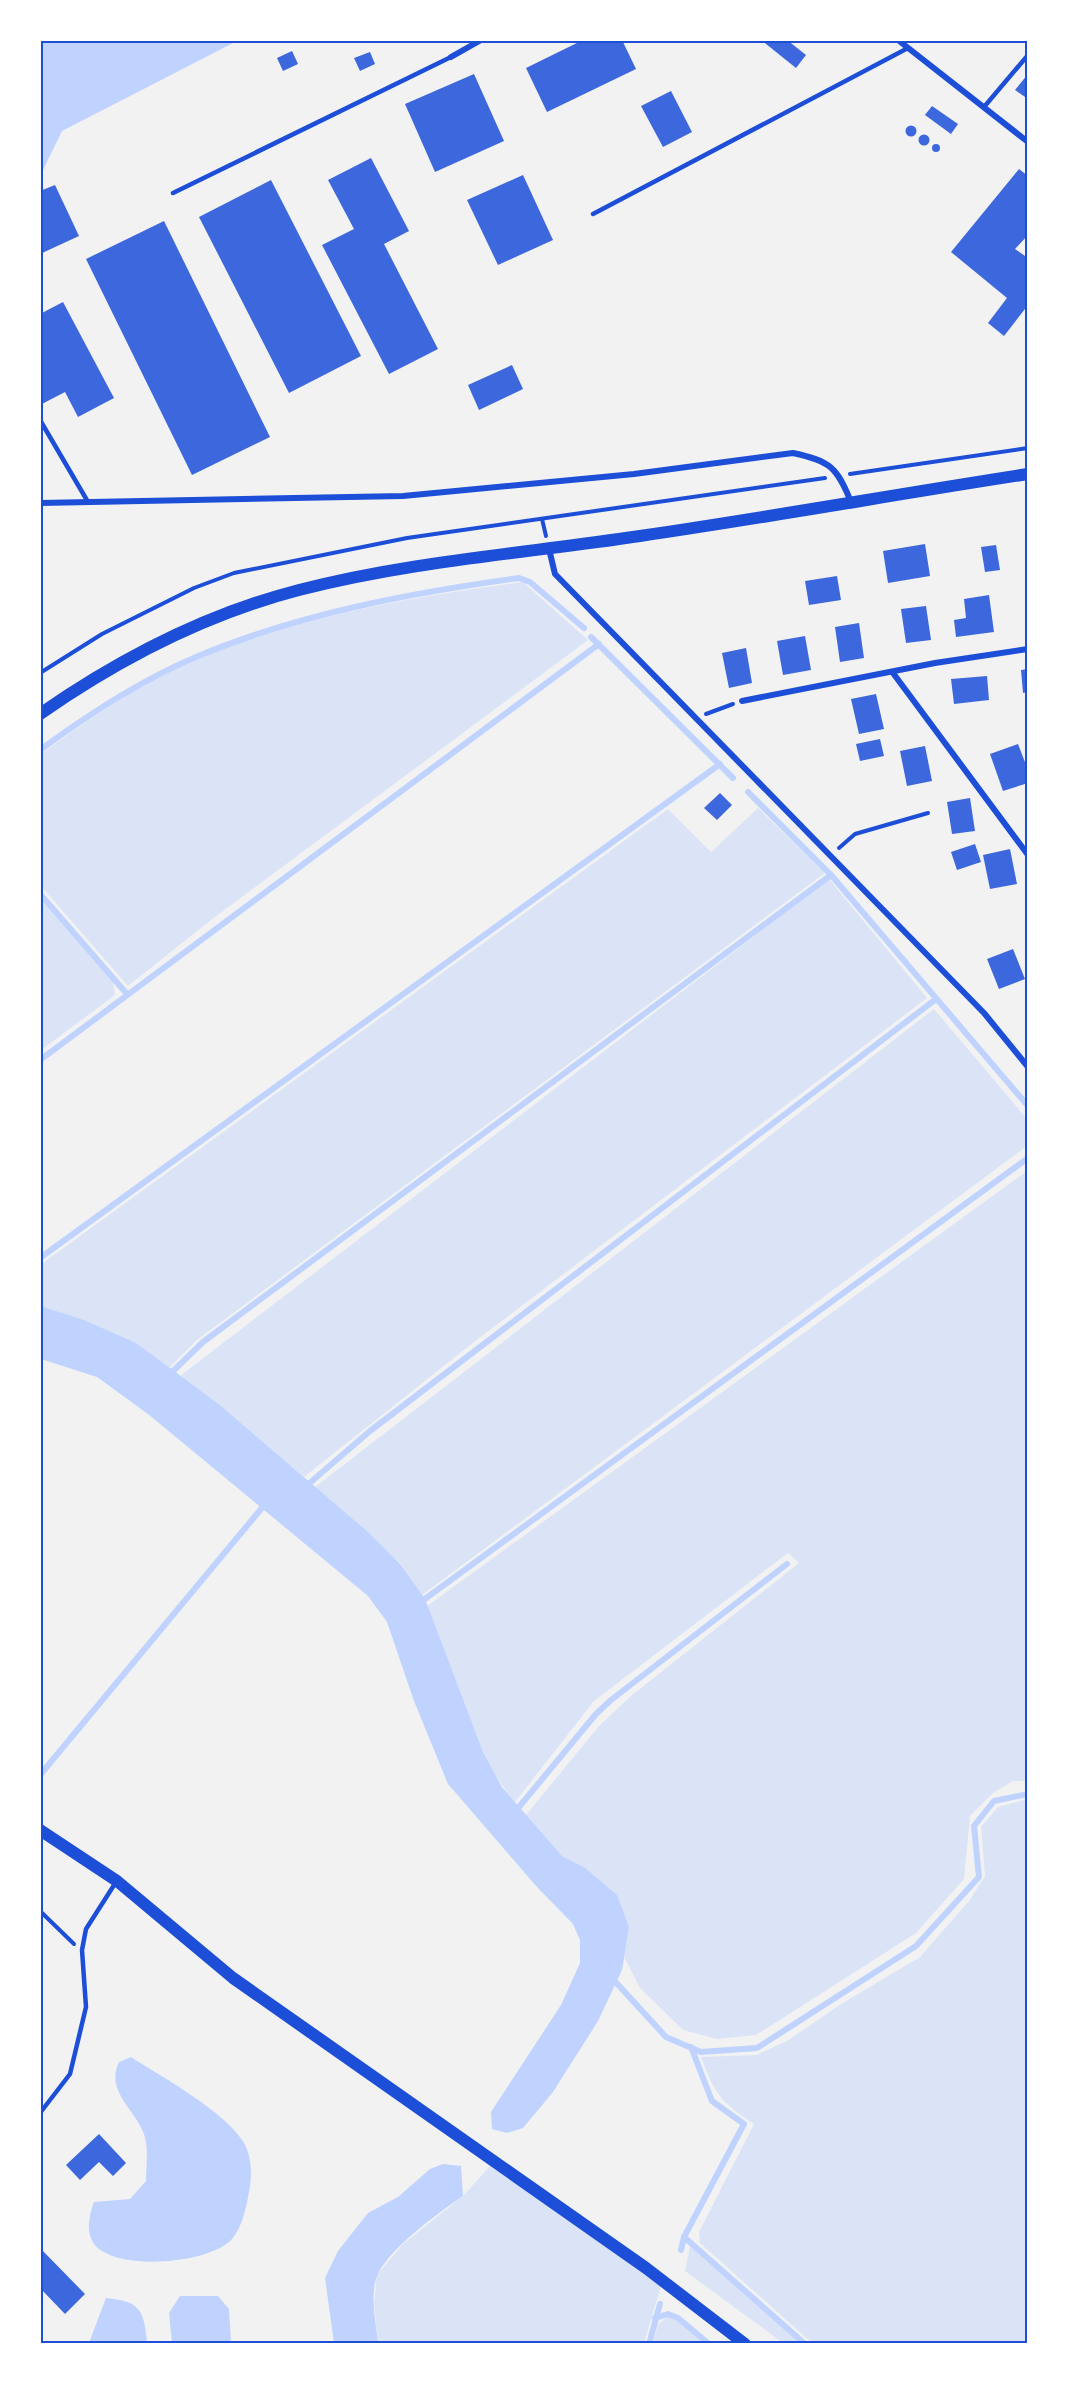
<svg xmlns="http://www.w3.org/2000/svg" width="1068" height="2384" viewBox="0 0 1068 2384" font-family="Signika,sans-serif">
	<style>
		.green { fill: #dbe4f7 }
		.water { fill: #bfd3fe }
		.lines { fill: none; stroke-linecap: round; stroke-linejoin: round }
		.stream { stroke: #bfd3fe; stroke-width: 6 }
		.building { fill: #3d67dc }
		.path { stroke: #1d4ed8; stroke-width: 4 }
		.service { stroke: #1d4ed8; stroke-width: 4.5 }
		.minor { stroke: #1d4ed8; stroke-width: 6 }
		.secondary { stroke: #1d4ed8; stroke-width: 12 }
		.neatline { fill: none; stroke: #1d4ed8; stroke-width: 2 }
	</style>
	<rect width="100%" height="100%" fill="#f2f2f2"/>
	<g class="green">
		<path d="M 523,582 L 588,640 L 211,920 L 128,986 L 41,886 L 41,754 C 91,718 143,681 200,658 C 303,616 414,596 523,582 Z"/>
		<path d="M 758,808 L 825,873 L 197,1340 L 169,1368 C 127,1337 89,1321 41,1306 L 40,1265 L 668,809 L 711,852 Z"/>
		<polygon points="829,879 927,998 474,1342 304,1477 220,1405 180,1376"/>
		<polygon points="40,899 113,982 115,995 41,1050"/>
		<polygon points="934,1009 1027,1119 1027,1146 422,1595 402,1565 315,1487"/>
		<path d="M 1027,1171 L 1027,1781 L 1013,1781 L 993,1793 L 970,1816 L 964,1879 L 916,1933 L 756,2035 L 717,2039 L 683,2030 L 640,1988 L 624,1957 L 629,1927 L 584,1867 L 562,1856 L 526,1815 L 599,1726 L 632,1695 L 799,1563 L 788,1553 L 594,1701 L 515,1802 C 475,1756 450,1665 427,1606 Z"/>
		<path d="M 1027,1799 L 1027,2342 L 812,2343 L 700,2243 L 699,2232 L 754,2124 C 720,2101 716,2096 701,2057 L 756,2055 L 787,2041 L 841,2004 L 920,1957 L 969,1901 L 985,1876 L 981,1827 L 998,1807 Z"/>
		<polygon points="491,2165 661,2286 644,2343 378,2344 374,2303 377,2275 403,2244 463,2196"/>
		<polygon points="690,2246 800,2343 783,2343 685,2271"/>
		<polygon points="668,2316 677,2319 706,2343 653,2343 658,2325"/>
	</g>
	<g class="water">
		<polygon points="41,40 237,40 237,41 62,131 41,174"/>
		<polygon points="41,1306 84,1320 136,1343 220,1405 369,1533 402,1566 425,1599 483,1752 502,1787 562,1856 584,1867 617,1895 629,1927 622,1970 598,2021 553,2092 523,2128 507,2133 492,2129 491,2112 561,2005 580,1963 580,1940 573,1924 537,1887 448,1784 414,1701 387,1622 368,1596 148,1414 97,1377 41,1359"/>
		<path d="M 131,2057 C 162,2077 226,2112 244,2143 C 253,2159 252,2180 248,2197 C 246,2210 240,2233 229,2242 C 204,2263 129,2269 102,2251 C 84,2240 88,2218 94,2202 L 130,2199 L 146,2181 C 146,2167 149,2148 144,2134 C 135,2109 105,2091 119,2062 Z"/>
		<path d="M 443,2164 L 461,2166 L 463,2196 C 438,2213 390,2248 378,2274 C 369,2293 376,2323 378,2343 L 334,2343 L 325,2278 L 338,2251 L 368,2213 L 398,2197 L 430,2169 Z"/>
		<polygon points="180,2296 218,2296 229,2309 231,2343 172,2343 169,2313"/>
		<path d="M 106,2298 C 140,2301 144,2310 147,2343 L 89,2343 Z"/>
	</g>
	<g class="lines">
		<g class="stream">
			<polyline points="591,637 733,778"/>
			<path d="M 40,750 C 89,714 141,680 196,657 C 298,614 410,593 519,578 L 530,582 L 584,628"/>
			<polyline points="748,792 831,875 1028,1106"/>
			<polyline points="40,894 127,994"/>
			<polyline points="40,1060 599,644"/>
			<polyline points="40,1258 720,764"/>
			<polyline points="169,1375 203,1342 831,875"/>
			<polyline points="305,1487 370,1431 936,999"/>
			<polyline points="418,1604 1028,1158"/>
			<polyline points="40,1775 266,1503"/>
			<polyline points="514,1813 596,1714 611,1700 787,1564"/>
			<polyline points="611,1977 666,2037 701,2052 757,2048 916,1946 979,1877 974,1826 994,1801 1028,1794"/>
			<polyline points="691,2047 712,2101 744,2124 684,2237 805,2344"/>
			<polyline points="681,2250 684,2237"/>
			<polyline points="655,2318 668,2314 678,2318 709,2344"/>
			<polyline points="649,2344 660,2304"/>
		</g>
	</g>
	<g class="building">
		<polygon points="583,40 622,40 636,69 547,112 526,68"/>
		<polygon points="761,40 787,40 806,55 796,68"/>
		<polygon points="292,51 298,64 283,71 277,58"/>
		<polygon points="370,52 375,64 360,71 354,58"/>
		<polygon points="474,74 504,141 435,172 405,104"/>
		<polygon points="1028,74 1028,99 1015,90"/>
		<polygon points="671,91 692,132 663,147 641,106"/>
		<polygon points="932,106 958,124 951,134 925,115"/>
		<circle cx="911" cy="131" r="5.5"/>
		<circle cx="924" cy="140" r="5.5"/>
		<circle cx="936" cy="148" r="4"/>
		<polygon points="371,158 409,231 384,244 438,349 389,374 322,245 354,229 328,180"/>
		<polygon points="1019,169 1028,176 1028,235 1015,249 1028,258 1028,305 1004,336 988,323 1007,298 951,252"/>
		<polygon points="523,175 553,240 498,265 467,200"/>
		<polygon points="271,180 361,356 289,393 199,217"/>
		<polygon points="55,185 79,236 40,254 40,191"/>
		<polygon points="164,221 270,437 192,475 86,259"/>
		<polygon points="63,302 114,398 78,417 65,392 40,405 40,314"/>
		<polygon points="512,365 523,389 479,410 468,385"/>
		<polygon points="925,544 930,576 888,583 883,551"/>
		<polygon points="996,545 1000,570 985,572 981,547"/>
		<polygon points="837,576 841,600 809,605 805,581"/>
		<polygon points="989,595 994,632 956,637 954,620 966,618 964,599"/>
		<polygon points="926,606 931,640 906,643 901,609"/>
		<polygon points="859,623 864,658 840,662 835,627"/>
		<polygon points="805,636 811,670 783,675 777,641"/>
		<polygon points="746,648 752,683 729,688 722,653"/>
		<polygon points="1028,669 1028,692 1023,693 1021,670"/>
		<polygon points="987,676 989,700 954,704 951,679"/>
		<polygon points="876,694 884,729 859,734 851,699"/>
		<polygon points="880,739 884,756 860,761 856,744"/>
		<polygon points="1018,744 1028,770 1028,783 1003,791 990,754"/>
		<polygon points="925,746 932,781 907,786 900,751"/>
		<polygon points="720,793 732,805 717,820 704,808"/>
		<polygon points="970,798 975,831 952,834 947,802"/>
		<polygon points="975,844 981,862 957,870 951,852"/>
		<polygon points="1010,849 1017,884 990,889 983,855"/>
		<polygon points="1013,949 1025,979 999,989 987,959"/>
		<polygon points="99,2134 126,2163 113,2176 99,2162 80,2180 66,2165"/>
		<polygon points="40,2248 85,2294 65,2314 40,2288"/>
	</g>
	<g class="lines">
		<g class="path">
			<polyline points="850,474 1028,448"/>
			<polyline points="542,519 546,536"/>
			<polyline points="40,673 102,634 194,588 234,573 407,538 825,478"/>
			<polyline points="706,714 733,704"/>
			<polyline points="839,848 855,834 928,813"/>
			<polyline points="40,1911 74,1944"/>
		</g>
		<g class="service">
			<polyline points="984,107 1028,55"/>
			<polyline points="173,193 451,57"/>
			<polyline points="593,214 908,48"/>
			<polyline points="40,420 88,502"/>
			<polyline points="40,2113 70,2074 86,2007 82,1950 86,1929 116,1882"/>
		</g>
		<g class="minor">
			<polyline points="898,40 1028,142"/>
			<polyline points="451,57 481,40"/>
			<path d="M 40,503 L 403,496 L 634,474 L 793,453 C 830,461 837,467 851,502"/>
			<polyline points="549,549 555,574 984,1013 1028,1067"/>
			<polyline points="893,673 1028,855"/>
			<polyline points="742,701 935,663 1028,649"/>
		</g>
		<g class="secondary">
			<path d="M 40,714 C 119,659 206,614 299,590 C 411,561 527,553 640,536 C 770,517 898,494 1028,474"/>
			<polyline points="40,1830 117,1881 233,1978 646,2268 745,2344"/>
		</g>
	</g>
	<rect width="1068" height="2384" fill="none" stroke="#ffffff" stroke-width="84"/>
	<rect x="42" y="42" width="984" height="2300" class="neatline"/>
</svg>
